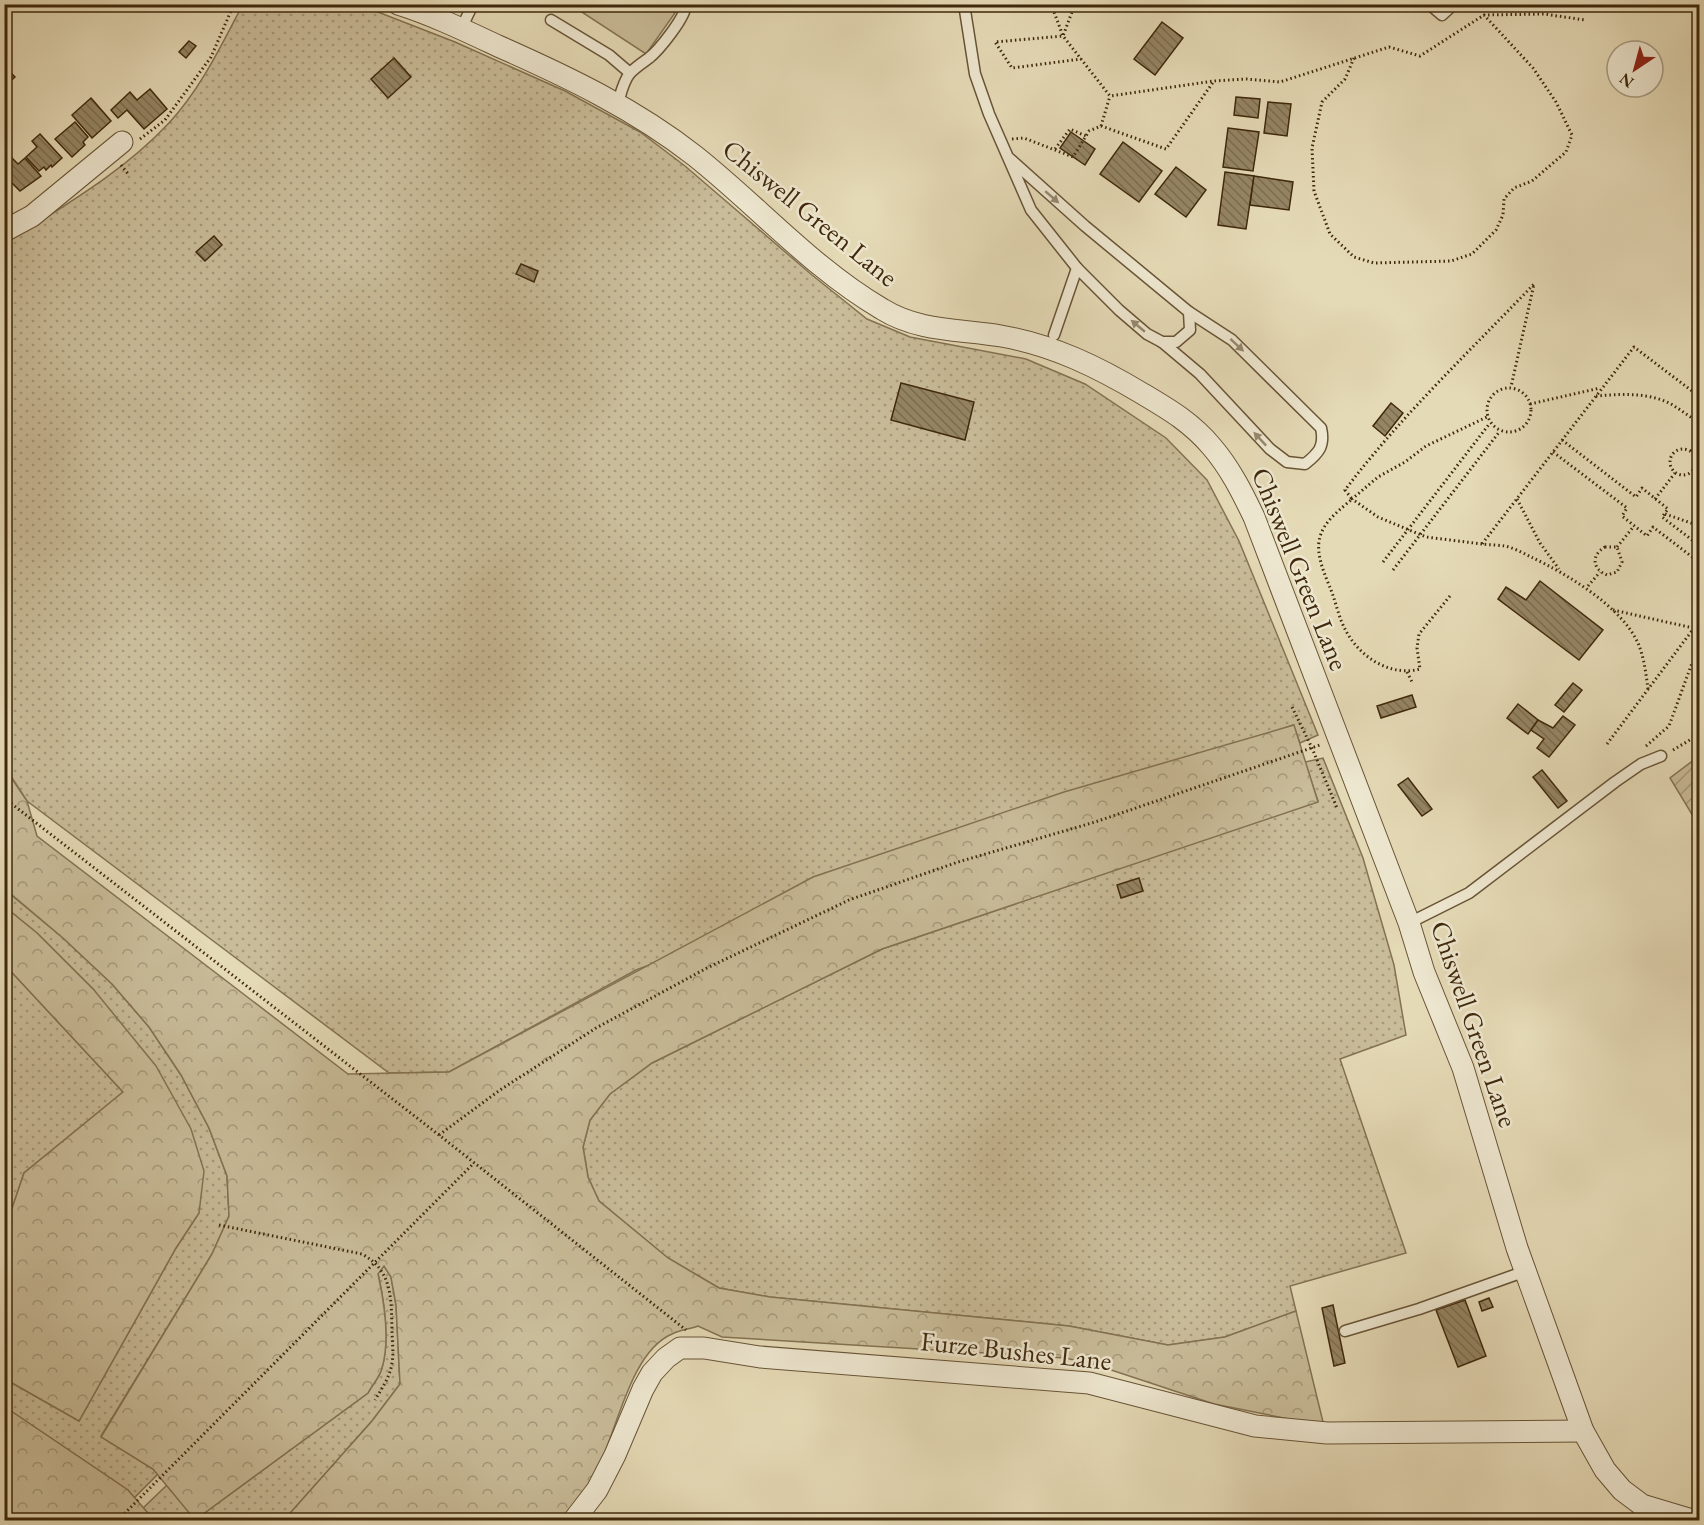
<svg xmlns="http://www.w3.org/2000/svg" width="1704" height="1525" viewBox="0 0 1704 1525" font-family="'EB Garamond',serif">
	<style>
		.grass { fill: url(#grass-dots); stroke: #847252; stroke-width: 1.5 }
		.forest { fill: url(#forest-crowns); stroke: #847252; stroke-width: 1.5 }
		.garden { fill: url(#garden-furrows); stroke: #847252; stroke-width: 1.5 }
		.pitch { fill: #c9bc99; stroke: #847252; stroke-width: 1.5 }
		.building { fill: url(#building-back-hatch); stroke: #3f280b; stroke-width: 1.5 }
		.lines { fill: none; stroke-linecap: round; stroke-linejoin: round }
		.service-casing { stroke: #685436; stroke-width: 13 }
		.minor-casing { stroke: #685436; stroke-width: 23 }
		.path { stroke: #3f280b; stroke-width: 3; stroke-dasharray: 1.5 3; stroke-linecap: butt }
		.service { stroke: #eee7d0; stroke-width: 10 }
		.minor { stroke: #eee7d0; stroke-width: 21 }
		.oneway { fill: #96886e }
		.labels { text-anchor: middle; stroke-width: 5; stroke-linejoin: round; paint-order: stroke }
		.street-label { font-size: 27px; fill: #3f280b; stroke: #eee7d0 }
	</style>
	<defs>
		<pattern id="grass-dots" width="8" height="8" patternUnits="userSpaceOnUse" patternTransform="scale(1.5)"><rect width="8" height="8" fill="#c9bc99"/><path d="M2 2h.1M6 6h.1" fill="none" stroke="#a5997b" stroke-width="1.8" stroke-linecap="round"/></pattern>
		<pattern id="forest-crowns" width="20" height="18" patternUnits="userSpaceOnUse" patternTransform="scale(1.5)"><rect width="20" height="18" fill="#c9bc99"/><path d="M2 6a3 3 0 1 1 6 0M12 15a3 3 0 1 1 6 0" fill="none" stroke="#a5997b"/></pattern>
		<pattern id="garden-furrows" width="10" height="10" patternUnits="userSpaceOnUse" patternTransform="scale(1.5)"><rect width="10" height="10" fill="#c9bc99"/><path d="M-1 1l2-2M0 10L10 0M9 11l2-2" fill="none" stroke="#a5997b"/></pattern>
		<pattern id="building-back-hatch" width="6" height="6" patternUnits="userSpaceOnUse" patternTransform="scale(1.5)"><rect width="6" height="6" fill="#958564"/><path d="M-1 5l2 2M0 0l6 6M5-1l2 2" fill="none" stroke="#7b6d51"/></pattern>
	</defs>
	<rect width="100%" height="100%" fill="#e5dab6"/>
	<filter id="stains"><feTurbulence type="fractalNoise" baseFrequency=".00333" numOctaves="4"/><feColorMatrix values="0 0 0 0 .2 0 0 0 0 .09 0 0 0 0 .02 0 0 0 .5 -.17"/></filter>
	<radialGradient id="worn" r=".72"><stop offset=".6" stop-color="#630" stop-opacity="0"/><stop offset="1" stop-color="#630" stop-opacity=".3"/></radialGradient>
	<g class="grass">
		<path d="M 243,4 L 360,5 L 455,42 L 565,91 L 640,132 L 685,166 L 812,275 L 867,319 L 910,337 L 1026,359 L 1085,384 L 1166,438 L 1207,480 L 1239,541 L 1318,735 L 1300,743 L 1293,725 L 636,970 L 449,1072 L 389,1073 L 27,801 L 5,767 L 5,241 L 14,238 C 67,204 124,171 168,124 C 200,90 221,46 243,4 Z"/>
		<polygon points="1323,758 1363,858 1394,965 1406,1035 1340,1059 1406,1253 1290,1286 1296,1311 1225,1337 1168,1345 1069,1326 770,1297 719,1288 668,1258 599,1201 588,1177 583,1147 590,1120 610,1094 652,1063 882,949 1318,801 1305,762"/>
		<polygon points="4,889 63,938 112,984 149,1027 181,1075 209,1128 227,1176 229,1216 212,1254 101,1436 153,1469 158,1474 134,1498 128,1490 5,1407 5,1379 79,1421 176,1248 199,1213 94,990 37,933 5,907"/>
		<polygon points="5,965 123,1092 24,1173 5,1229"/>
		<path d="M 384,1266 L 391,1277 L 396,1305 L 400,1384 L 372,1421 L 284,1520 L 154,1520 L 143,1508 L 167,1485 L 196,1519 L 368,1393 C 372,1385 380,1377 382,1368 C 390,1341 384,1300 378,1273 Z"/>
	</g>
	<g class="forest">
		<path d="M 1294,725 L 1318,802 L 882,949 L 652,1063 L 610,1094 L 590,1120 L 583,1147 L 588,1177 L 599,1201 L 668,1258 L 719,1288 L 770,1297 L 1069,1326 L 1168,1345 L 1225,1337 L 1296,1311 L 1324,1426 L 1214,1404 L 1093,1364 L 1065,1358 L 722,1337 L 698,1326 C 690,1329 680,1330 672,1334 C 630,1352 617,1431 598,1468 C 588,1487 575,1504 561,1520 L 284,1520 L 372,1421 L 400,1384 L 396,1305 L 391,1277 L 384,1266 L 378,1274 C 384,1301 390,1341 382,1368 C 380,1377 372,1385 368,1393 L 195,1520 L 153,1469 L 101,1437 L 212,1254 L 229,1216 L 227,1176 L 209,1128 L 181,1075 L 149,1027 L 112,984 L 63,938 L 5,889 L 4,767 L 27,801 L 37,836 L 348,1074 L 449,1072 L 813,877 L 1064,792 Z"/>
		<polygon points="5,907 37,933 94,990 156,1066 191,1129 204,1171 199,1213 176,1248 79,1421 5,1379 5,1229 24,1173 123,1092 5,965"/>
		<polygon points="5,1407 128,1490 154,1520 5,1520"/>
	</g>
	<polygon class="garden" points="1699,756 1699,826 1670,778"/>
	<polygon class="pitch" points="571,5 663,5 675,13 646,54"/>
	<g class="building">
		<polygon points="1162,22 1183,38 1155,75 1134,59"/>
		<polygon points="189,41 196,46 186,58 179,52"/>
		<polygon points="394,58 411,77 388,98 371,79"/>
		<polygon points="4,66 15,77 7,84 4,82"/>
		<polygon points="150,89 167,109 144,129 127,110 118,118 111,110 130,92 137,100"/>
		<polygon points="1236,97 1260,99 1258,118 1234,115"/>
		<polygon points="91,98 111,121 92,138 72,115"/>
		<polygon points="1268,102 1291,104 1287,136 1264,133"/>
		<polygon points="75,122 88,137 83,142 85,145 72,157 55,139"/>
		<polygon points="1228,128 1259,132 1253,171 1223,167"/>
		<polygon points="1071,132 1095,149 1085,165 1060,148"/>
		<polygon points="40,134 62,158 52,167 51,165 46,170 44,167 39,171 26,157 37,147 32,141"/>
		<polygon points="1123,142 1162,171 1139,202 1100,174"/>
		<polygon points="12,158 18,164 25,158 41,176 20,191 4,175 4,165"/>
		<polygon points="1176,167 1206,190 1186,217 1155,194"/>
		<polygon points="1225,172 1254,176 1246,229 1218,225"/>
		<polygon points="1254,176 1293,182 1289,210 1250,205"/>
		<polygon points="214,236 222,245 205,261 196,252"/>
		<polygon points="521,264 538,271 534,282 516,274"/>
		<polygon points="901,383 974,402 965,440 891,420"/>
		<polygon points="1391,403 1403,413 1385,436 1373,426"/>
		<polygon points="1540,581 1603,630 1579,660 1498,599 1506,587 1526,600"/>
		<polygon points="1573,683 1582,690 1564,712 1555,705"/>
		<polygon points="1412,695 1416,707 1381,718 1377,706"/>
		<polygon points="1518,704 1538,720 1528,734 1507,718"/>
		<polygon points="1563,716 1575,725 1549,757 1537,748 1544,739 1531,730 1538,720 1553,728"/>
		<polygon points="1542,770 1567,801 1558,808 1533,777"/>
		<polygon points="1408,778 1432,809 1422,816 1398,785"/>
		<polygon points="1139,878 1143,891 1121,898 1117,885"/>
		<polygon points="1489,1298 1493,1307 1482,1311 1479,1302"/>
		<polygon points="1465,1300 1486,1356 1458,1367 1436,1310"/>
		<polygon points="1333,1305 1345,1363 1334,1366 1322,1308"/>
	</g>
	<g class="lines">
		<defs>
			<g id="service">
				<polyline points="964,4 975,74 989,114 1031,210 1077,268 1119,310 1147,334 1162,342 1176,342 1190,330 1189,312 1085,226 1009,158"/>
				<polyline points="1429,4 1442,15 1454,4"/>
				<polyline points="551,20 609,55 630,73"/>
				<polyline points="461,29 473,4"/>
				<path d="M 618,103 C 621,93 623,82 630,73 C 636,67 642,63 649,58 C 659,50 686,17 686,4"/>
				<polyline points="1054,335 1077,268"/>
				<path d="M 1162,342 L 1200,374 L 1270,449 L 1287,462 L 1305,464 C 1319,453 1325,446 1321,428 L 1232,340 L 1189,312"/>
				<polyline points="1409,923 1469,893 1615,782 1641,764 1661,756"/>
				<polyline points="1345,1331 1419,1309 1526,1271"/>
			</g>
			<g id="minor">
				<path d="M 398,4 C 433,15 466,31 498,46 C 568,77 635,109 695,156 C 758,206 812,268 882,309 C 919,332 960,329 1001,336 C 1053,345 1098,367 1143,394 C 1170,410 1192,423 1212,447 C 1230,468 1242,492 1254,517 L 1409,923 L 1424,972 L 1463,1068 L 1517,1248 L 1583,1431 L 1605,1470 L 1622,1490 L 1642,1505 L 1692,1520"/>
				<polyline points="4,231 32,216 122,142"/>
				<polyline points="574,1520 597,1490 615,1455 643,1389 652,1373 666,1358 680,1348 704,1348 760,1357 1089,1383 1255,1426 1327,1433 1583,1431"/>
			</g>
		</defs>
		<use href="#service" class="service-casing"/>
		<use href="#minor" class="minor-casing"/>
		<g class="path">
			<polyline points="1051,4 1063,36 1110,96 1214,81 1246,79 1280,82 1389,47 1420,56 1484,15 1544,14 1585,20"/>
			<polyline points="1075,4 1063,36 995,42 1012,68 1081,59"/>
			<polyline points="1354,58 1345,79 1322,102 1312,148 1314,191 1330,234 1354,257 1374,263 1451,261 1472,254 1496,230 1503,215 1504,199 1514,188 1532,181 1566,152 1572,135 1556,102 1533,68 1484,15"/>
			<polyline points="1101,126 1110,96"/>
			<polyline points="140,139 165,120 211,57 234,4"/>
			<polyline points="1012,139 1024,138 1073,157 1089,131 1101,126 1166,149 1214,81"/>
			<polyline points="1055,149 1070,129 1086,136"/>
			<polyline points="121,165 129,175"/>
			<circle cx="1509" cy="410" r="22"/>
			<path d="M 1596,396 C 1620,394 1648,392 1671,404 C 1681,410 1690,417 1700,423"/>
			<polyline points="1530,404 1600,388"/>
			<polyline points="1562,440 1636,497 1642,488 1668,509 1662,517 1700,546"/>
			<circle cx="1683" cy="462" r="13"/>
			<polyline points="1691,451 1700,441"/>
			<polyline points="1553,452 1627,508 1622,516 1647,536 1653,527 1700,563"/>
			<polyline points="1517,499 1540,543 1559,569"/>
			<polyline points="1655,499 1675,473"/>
			<polyline points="1665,514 1700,526"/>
			<polyline points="1482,544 1426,537 1378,517 1352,499 1378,477 1405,462 1426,446 1487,417"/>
			<path d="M 1605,547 L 1617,547 L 1622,562 L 1617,572 L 1607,575 C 1592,569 1591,555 1605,547 Z"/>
			<polyline points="1617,547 1634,526"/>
			<polyline points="1383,562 1490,423"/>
			<polyline points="1393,570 1500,431"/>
			<polyline points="1588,586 1600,572"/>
			<path d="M 1450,596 L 1419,634 L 1417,648 L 1420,669 C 1390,677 1359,657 1345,629 C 1339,618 1336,603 1331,590 C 1325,575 1315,554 1320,537 C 1324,521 1341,509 1352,499 L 1345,490 C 1401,416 1470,351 1534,284 L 1511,387"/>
			<polyline points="1613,610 1693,628"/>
			<polyline points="1407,672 1412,682"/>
			<path d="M 1648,689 C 1646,674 1644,657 1638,643 C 1621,606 1567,574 1531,557 C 1523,553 1514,548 1505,546 C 1498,545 1490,545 1482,544 L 1634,347 L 1700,397"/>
			<polyline points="1292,707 1312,748 1337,808"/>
			<polyline points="1607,744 1700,620"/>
			<polyline points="1646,746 1669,726 1692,663 1700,655"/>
			<polyline points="1673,750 1700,734"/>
			<polyline points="4,798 439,1135 686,1330"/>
			<polyline points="439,1135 500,1090 596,1028 707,968 849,900 958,862 1095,822 1320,745"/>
			<path d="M 219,1225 L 362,1254 C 393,1271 391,1299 392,1330 C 392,1341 394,1353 392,1363 C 390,1377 382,1388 375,1400"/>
			<polyline points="118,1520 474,1163"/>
		</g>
		<use href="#service" class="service"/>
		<use href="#minor" class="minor"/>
	</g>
	<defs><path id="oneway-solid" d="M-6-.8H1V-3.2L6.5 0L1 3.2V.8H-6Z" transform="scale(1.5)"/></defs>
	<g class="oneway">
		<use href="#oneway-solid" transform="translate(1052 197) rotate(41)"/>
		<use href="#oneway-solid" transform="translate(1138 326) rotate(-140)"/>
		<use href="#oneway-solid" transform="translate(1237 345) rotate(43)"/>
		<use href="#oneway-solid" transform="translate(1260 439) rotate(-133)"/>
	</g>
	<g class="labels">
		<g class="street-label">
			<text transform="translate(810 213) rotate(39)" y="9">Chiswell Green Lane</text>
			<text transform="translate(1300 569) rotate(68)" y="9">Chiswell Green Lane</text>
			<text transform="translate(1474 1024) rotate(71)" y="9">Chiswell Green Lane</text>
			<text transform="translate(1016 1351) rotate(6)" y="9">Furze Bushes Lane</text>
		</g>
	</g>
	<rect width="1704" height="1525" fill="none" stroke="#e5dab6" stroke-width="24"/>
	<rect x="6" y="6" width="1692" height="1513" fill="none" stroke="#3f280b" stroke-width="3"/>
	<rect x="12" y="12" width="1680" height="1501" fill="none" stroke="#3f280b" stroke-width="1.5"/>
	<g transform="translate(1635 69) rotate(216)"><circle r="28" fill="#eee7d0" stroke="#a89b81" stroke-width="1.5"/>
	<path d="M0-4.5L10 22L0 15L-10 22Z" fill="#8f2418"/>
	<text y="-9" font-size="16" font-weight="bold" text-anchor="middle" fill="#3f280b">N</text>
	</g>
	<rect width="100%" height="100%" filter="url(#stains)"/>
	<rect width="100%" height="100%" fill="url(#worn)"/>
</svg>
